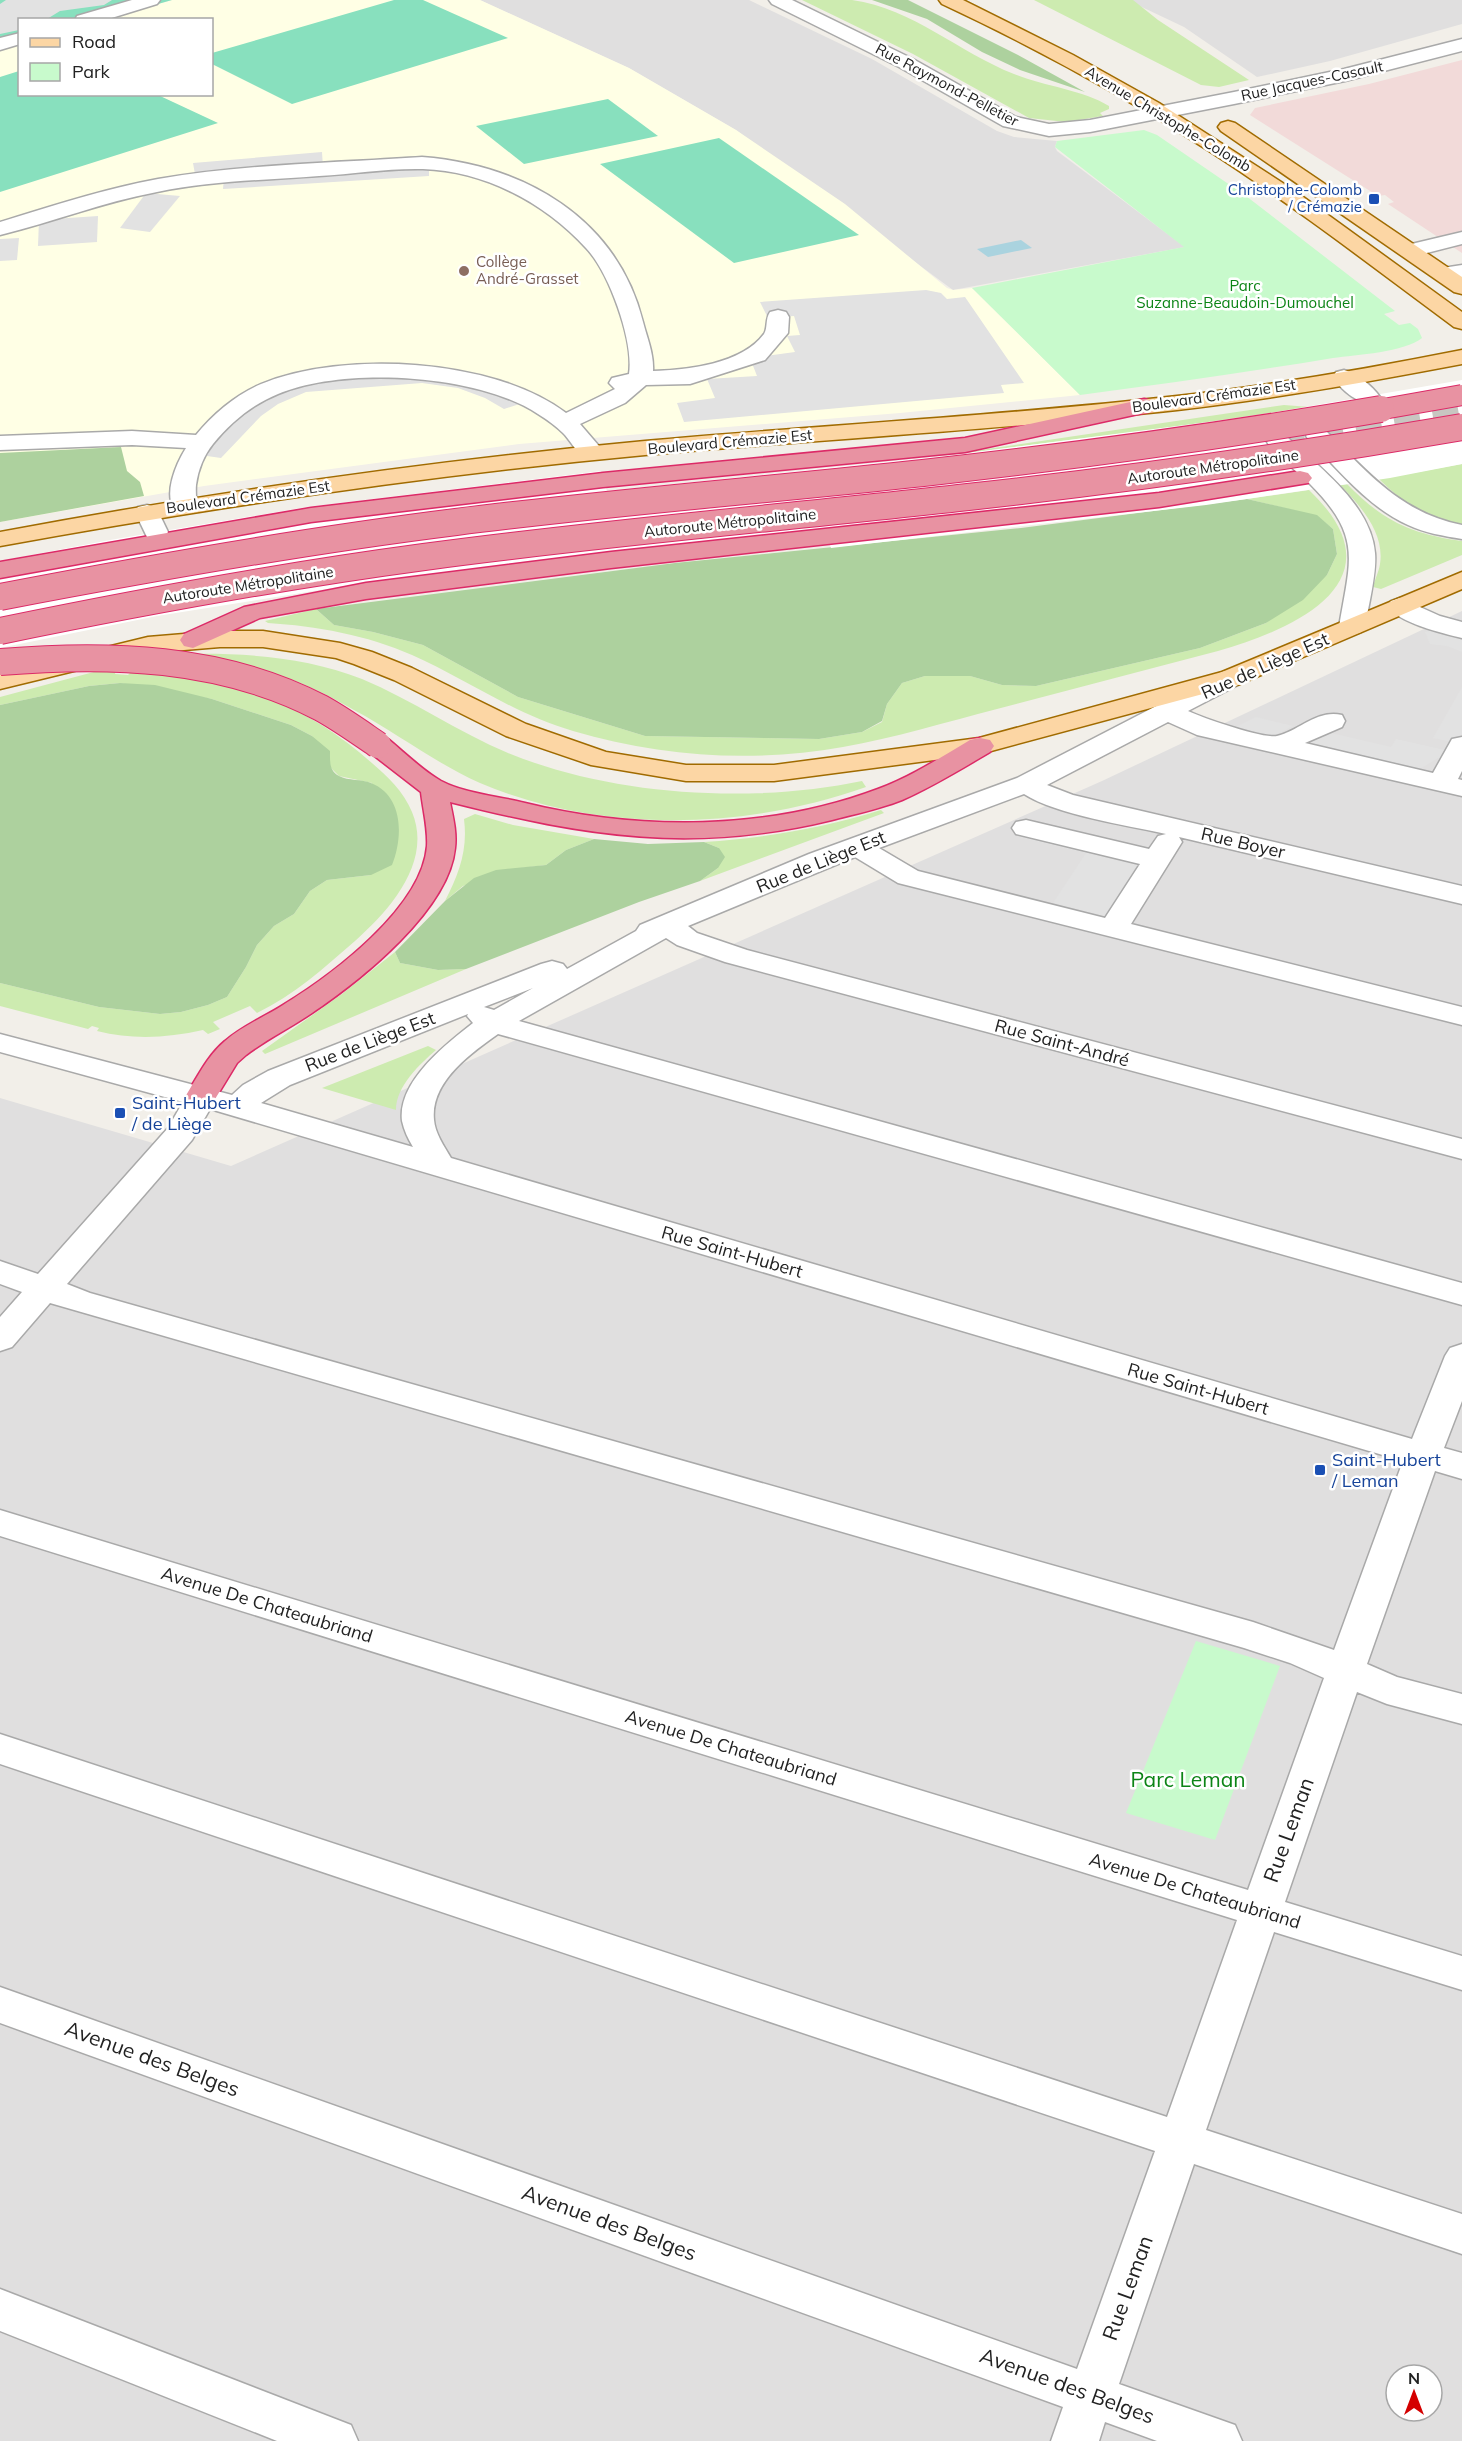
<svg xmlns="http://www.w3.org/2000/svg" width="1462" height="2441" viewBox="0 0 1462 2441" font-family="Mulish,sans-serif">
	<style>
		.residential { fill: #e0dfdf; fill-rule: evenodd }
		.commercial { fill: #f2dad9 }
		.education { fill: #ffffe5 }
		.grass { fill: #cdebb0 }
		.forest { fill: #add19e }
		.park { fill: #c8facc }
		.pitch { fill: #88e0be }
		.parking { fill: #e2e2e2 }
		.water { fill: #aad3df }
		.pier { fill: #fff }
		.lines { fill: none; stroke-linecap: round; stroke-linejoin: round }
		.minor-tunnel { stroke: #c8c6c1; stroke-width: 26; stroke-dasharray: 26 13; stroke-linecap: butt }
		.minor-casing { stroke: #a9a9a9; stroke-width: 3 }
		.major-casing { stroke: #a06b00; stroke-width: 3 }
		.highway-casing { stroke: #dc2a67; stroke-width: 3 }
		.minor { fill: #fff; fill-rule: evenodd }
		.major { fill: #fcd6a4; fill-rule: evenodd }
		.highway { fill: #e892a2; fill-rule: evenodd }
		.highway-bridge-far1-casing { stroke: #dc2a67; stroke-width: 22; stroke-linecap: butt }
		.highway-bridge-casing { stroke: #dc2a67; stroke-width: 28; stroke-linecap: butt }
		.highway-bridge-far1 { stroke: #e892a2; stroke-width: 20 }
		.highway-bridge { stroke: #e892a2; stroke-width: 26 }
		.transit-dot { fill: #1a4fb4; stroke: #fff; stroke-width: 2 }
		.education-dot { fill: #8d6e63; stroke: #fff; stroke-width: 2 }
		.labels { text-anchor: middle; stroke-width: 5; stroke-linejoin: round; paint-order: stroke }
		.far-street-label { font-size: 15px; fill: #222; stroke: #fff }
		.far-transit-label { font-size: 15px; fill: #164399; stroke: #fff; text-anchor: end }
		.far-education-label { font-size: 15px; fill: #785e54; stroke: #fff; text-anchor: start }
		.far-park-label { font-size: 15px; fill: #0c8416; stroke: #fff }
		.street-label { font-size: 18px; fill: #222; stroke: #fff }
		.transit-label { font-size: 18px; fill: #164399; stroke: #fff; text-anchor: start }
		.near-park-label { font-size: 21px; fill: #0c8416; stroke: #fff }
		.near-street-label { font-size: 21px; fill: #222; stroke: #fff }
	</style>
	<rect width="100%" height="100%" fill="#f2efe9"/>
	<g class="residential">
		<polygon points="480,0 749,0 872,59 997,131 1014,137 1057,141 1055,147 1057,151 1185,247 953,290 736,130 629,68"/>
		<polygon points="1127,0 1462,0 1462,24 1330,61 1257,77 1184,27"/>
		<path d="M 1462,611 L 1462,2441 L 0,2441 L 0,1098 L 231,1166 L 1102,781 ZM 1396,2375 L 1432,2375 L 1432,2411 L 1396,2411 Z"/>
	</g>
	<polygon class="commercial" points="1462,60 1462,253 1388,204 1394,202 1385,195 1378,196 1250,115 1255,108 1369,84"/>
	<polygon class="education" points="172,0 480,0 629,68 736,130 845,204 947,288 953,290 972,288 1080,395 900,413 519,444 204,486 0,522 0,50 19,45 20,94 212,94 212,20 106,19"/>
	<g class="grass">
		<path d="M 802,0 C 818,0 836,0 852,0 C 914,9 958,52 1014,74 C 1043,86 1083,90 1109,106 L 1109,109 L 1100,113 L 1103,116 L 1066,122 L 1029,118 L 913,54 Z"/>
		<polygon points="1034,0 1133,0 1158,20 1249,80 1219,87 1201,85"/>
		<polygon points="1284,405 1310,407 1174,427 933,457"/>
		<path d="M 1462,464 L 1462,524 C 1427,519 1404,504 1379,479 Z"/>
		<path d="M 1347,484 C 1383,521 1411,534 1462,541 L 1462,555 L 1381,589 L 1373,587 C 1375,579 1379,571 1380,564 C 1385,533 1360,505 1340,485 Z"/>
		<path d="M 1309,490 C 1403,579 1299,628 1218,651 C 1144,670 1071,690 997,709 C 946,722 895,738 843,747 C 753,763 661,757 573,731 C 516,715 466,679 412,655 C 367,635 316,626 268,623 L 265,621 L 316,609 L 334,625 L 373,632 L 423,645 L 518,697 L 645,736 L 819,739 L 862,732 L 882,722 L 887,704 L 902,683 L 925,676 L 970,676 L 1002,685 L 1036,686 L 1200,648 L 1266,623 L 1327,575 L 1337,554 L 1333,529 L 1317,516 L 1247,499 Z"/>
		<path d="M 187,654 C 247,653 306,657 362,679 C 412,700 458,732 508,753 C 613,796 752,804 862,781 L 866,787 C 745,830 599,834 480,783 C 435,763 397,733 354,710 C 328,695 300,681 272,673 C 244,665 215,660 187,654 Z"/>
		<path d="M 105,669 L 116,670 L 115,674 L 128,675 L 132,671 C 174,675 215,682 256,694 C 294,706 328,727 359,752 C 379,769 402,787 412,812 C 433,862 389,911 355,941 C 324,968 294,995 257,1013 L 250,1006 L 213,1022 L 220,1029 L 208,1034 L 203,1030 C 167,1038 133,1040 97,1031 L 99,1028 L 92,1026 L 88,1029 L 0,1006 L 0,983 L 99,1007 L 160,1014 L 181,1012 L 208,1005 L 227,997 L 246,967 L 257,945 L 274,926 L 294,914 L 310,891 L 327,880 L 371,875 L 372,783 L 339,776 L 330,767 L 312,736 L 291,725 L 212,699 L 120,683 L 89,686 L 0,705 L 0,697 Z"/>
		<path d="M 881,810 L 884,813 L 700,881 L 718,868 L 719,848 L 704,842 C 765,838 823,828 881,810 Z"/>
		<path d="M 475,814 L 513,825 L 594,839 L 566,850 L 546,865 L 522,868 L 463,886 L 445,901 C 459,874 468,850 464,819 Z"/>
		<polygon points="395,952 400,963 438,970 466,969 265,1054 262,1051 342,994"/>
		<path d="M 428,1046 L 436,1050 C 420,1064 396,1086 396,1110 L 322,1088 Z"/>
	</g>
	<g class="forest">
		<polygon points="872,0 908,0 1018,55 1085,92 1020,70 982,52 927,19"/>
		<polygon points="121,447 127,471 140,482 144,496 0,522 0,453"/>
		<polygon points="1247,499 1317,515 1333,529 1337,554 1327,575 1303,600 1266,623 1200,648 1036,686 1002,685 970,676 925,676 902,683 887,704 882,721 862,732 819,739 645,736 518,697 423,645 373,632 334,625 316,609 675,563 1021,528"/>
		<path d="M 120,683 L 155,685 L 212,699 L 291,725 L 312,736 L 330,751 C 330,761 329,771 339,776 C 348,781 362,779 371,783 C 404,796 403,838 392,865 L 371,875 L 327,880 L 310,891 L 294,914 L 274,926 L 257,945 L 246,967 L 227,997 L 208,1005 L 181,1012 L 160,1014 L 99,1007 L 0,983 L 0,705 L 89,686 Z"/>
		<polygon points="594,839 648,844 704,842 719,848 725,857 718,868 700,881 639,902 466,969 438,970 400,963 395,952 445,901 474,878 496,870 546,865 566,850"/>
	</g>
	<g class="park">
		<path d="M 1144,130 L 1157,135 L 1246,196 L 1395,311 L 1384,314 L 1399,325 L 1410,323 L 1418,329 L 1422,338 C 1405,352 1356,355 1333,358 C 1249,372 1164,384 1080,395 L 972,288 L 1184,247 L 1055,147 L 1057,141 Z"/>
		<polygon points="1196,1641 1280,1666 1215,1840 1126,1813"/>
	</g>
	<g class="pitch">
		<polygon points="0,0 172,0 106,19 20,20 19,45 0,50"/>
		<polygon points="394,0 423,0 508,38 292,104 212,64 212,53"/>
		<polygon points="19,71 20,94 158,95 218,123 0,192 0,77"/>
		<polygon points="608,99 658,136 524,164 476,126"/>
		<polygon points="719,138 859,235 734,263 600,164"/>
	</g>
	<g class="parking">
		<polygon points="6,0 112,0 104,5 60,11 47,19 20,20 19,30 0,34 0,4"/>
		<polygon points="322,152 323,168 429,163 429,176 223,189 224,177 196,180 193,163"/>
		<polygon points="146,193 180,196 150,232 120,228"/>
		<polygon points="98,216 97,242 38,246 39,220"/>
		<polygon points="19,238 17,260 0,261 0,239"/>
		<polygon points="926,290 941,293 947,299 965,297 1024,383 1001,385 1004,393 684,422 677,403 715,398 707,379 757,376 750,358 795,352 787,336 800,335 794,316 768,318 760,302"/>
		<polygon points="417,371 529,401 504,409 485,398 458,388 422,383 306,392 278,404 261,416 221,458 193,454 208,435 289,382"/>
		<polygon points="1462,622 1462,652 1447,646 1430,644 1425,632"/>
		<polygon points="1462,687 1462,744 1433,738"/>
		<polygon points="1256,717 1293,726 1262,742 1224,733"/>
		<polygon points="1331,733 1391,747 1396,739 1458,753 1453,762 1438,758 1410,775 1296,749"/>
		<polygon points="1026,828 1157,860 1119,920 1053,903 1086,853 1019,837"/>
	</g>
	<polygon class="water" points="1021,240 1032,248 988,257 977,249"/>
	<polygon class="pier" points="1462,380 1462,464 1390,478 1206,505 831,548 824,530 528,561 345,586 157,616 0,648 0,561 110,540 307,507 601,471 607,491 953,455 1247,417"/>
	<g class="lines">
		<polyline class="minor-tunnel" points="1279,442 1462,411"/>
		<defs>
			<g id="minor">
				<polygon points="132,0 160,0 157,4 105,20 75,20 77,16"/>
				<polygon points="769,0 792,0 913,59 1016,117 1049,124 1090,120 1234,92 1344,69 1462,39 1462,51 1345,81 1234,104 1090,132 1049,136 1003,126 899,67 772,4"/>
				<polygon points="20,33 20,44 0,50 0,38"/>
				<path d="M 422,157 C 524,165 617,218 643,322 C 647,338 654,354 653,371 C 687,370 742,364 764,334 C 768,328 765,319 770,312 L 778,310 L 786,312 L 789,317 L 788,333 L 765,360 L 690,384 L 646,385 L 625,403 L 580,424 L 605,453 L 601,458 C 595,459 589,461 584,457 C 576,452 570,440 563,433 C 556,426 546,419 538,414 C 478,374 344,366 278,394 C 253,404 230,423 213,444 C 204,455 198,470 196,485 C 195,494 198,503 193,511 L 184,513 L 175,511 C 163,494 176,464 186,448 L 132,445 L 0,450 L 0,436 L 132,431 L 196,435 C 213,414 236,395 261,384 C 343,350 494,358 566,413 L 615,389 L 609,383 L 612,378 L 629,374 C 634,341 609,272 586,248 C 545,203 485,171 423,169 C 389,168 354,174 319,176 C 266,180 210,181 157,192 C 103,202 53,222 0,235 L 0,222 C 52,206 104,189 158,179 C 245,164 335,163 422,157 Z"/>
				<polygon points="1462,232 1462,244 1411,257 1403,256 1400,251 1403,246"/>
				<polygon points="1462,265 1462,277 1444,280 1436,279 1433,274 1436,269"/>
				<path d="M 1344,370 C 1357,373 1372,386 1380,397 L 1376,402 C 1359,406 1342,391 1333,377 L 1336,372 Z"/>
				<path d="M 1318,429 L 1326,431 C 1368,473 1401,513 1462,525 L 1462,539 C 1444,536 1425,533 1408,525 C 1368,507 1340,471 1310,441 L 1306,436 L 1310,431 Z"/>
				<path d="M 1279,435 L 1287,437 C 1320,468 1371,505 1375,553 C 1377,573 1368,607 1365,627 L 1361,632 L 1352,635 L 1343,632 L 1339,627 C 1350,560 1363,537 1310,484 C 1296,470 1278,458 1267,442 L 1271,437 Z"/>
				<polygon points="147,505 156,507 168,532 165,537 156,539 147,537 135,512 138,507"/>
				<path d="M 1400,598 L 1440,616 L 1462,622 L 1462,638 C 1442,633 1399,623 1387,606 L 1391,601 Z"/>
				<path d="M 1231,670 L 1240,672 L 1244,678 L 1240,684 L 1188,711 C 1203,718 1263,739 1277,736 C 1299,731 1317,709 1342,715 L 1345,721 L 1342,727 L 1305,743 L 1433,773 L 1452,739 L 1462,737 L 1462,771 L 1458,779 L 1462,780 L 1462,796 L 1197,735 L 1168,722 L 1047,785 L 1073,795 L 1462,886 L 1462,904 L 1179,837 L 1182,842 L 1131,924 L 1462,1007 L 1462,1025 L 898,883 L 855,857 L 688,926 L 697,933 L 747,950 L 1462,1139 L 1462,1159 L 725,962 L 677,945 L 666,938 L 519,1021 L 1462,1283 L 1462,1305 L 498,1034 C 471,1053 430,1082 434,1120 C 435,1133 444,1146 451,1158 L 1412,1439 L 1445,1356 L 1450,1348 L 1462,1344 L 1462,1401 L 1444,1448 L 1462,1453 L 1462,1479 L 1435,1471 L 1367,1664 L 1397,1677 L 1462,1694 L 1462,1724 L 1387,1704 L 1357,1692 L 1285,1902 L 1462,1956 L 1462,1990 L 1274,1932 L 1206,2130 L 1462,2214 L 1462,2254 L 1194,2164 L 1119,2384 L 1235,2425 L 1242,2441 L 1157,2441 L 1105,2422 L 1099,2441 L 1051,2441 L 1063,2407 L 0,2023 L 0,1987 L 1077,2369 L 1155,2151 L 0,1764 L 0,1734 L 1167,2117 L 1237,1920 L 0,1536 L 0,1510 L 1248,1890 L 1324,1678 L 1290,1663 L 1244,1648 L 50,1303 L 12,1347 L 0,1351 L 0,1317 L 22,1292 L 0,1284 L 0,1261 L 38,1274 L 168,1128 L 183,1102 L 0,1052 L 0,1034 L 232,1095 L 243,1085 L 268,1071 L 541,964 L 552,961 L 563,964 L 567,969 L 636,931 L 640,925 L 809,854 L 1017,778 L 1222,672 ZM 1024,794 C 1057,815 1126,825 1166,834 L 1158,836 L 1149,849 L 1026,820 L 1016,822 L 1012,828 L 1016,834 L 1140,864 L 1105,918 L 918,871 L 879,848 ZM 533,988 L 494,1010 L 484,1007 ZM 468,1014 L 467,1016 L 473,1023 C 446,1044 397,1082 402,1121 C 404,1130 408,1139 413,1147 L 261,1103 L 290,1085 ZM 210,1109 L 1403,1461 L 1334,1650 L 1253,1622 L 90,1293 L 67,1284 L 192,1140 Z"/>
				<polygon points="0,2289 351,2425 358,2441 277,2441 0,2331"/>
			</g>
			<g id="major">
				<path d="M 939,0 L 963,0 L 1073,55 L 1159,103 L 1295,191 L 1462,312 L 1462,329 L 1454,327 C 1373,267 1294,206 1209,151 C 1124,96 1034,47 942,4 Z"/>
				<polygon points="1228,121 1235,123 1462,277 1462,294 1454,292 1221,131 1218,127 1221,123"/>
				<path d="M 1462,350 L 1462,364 C 1367,382 1273,399 1177,410 C 1000,430 822,439 645,455 C 429,475 214,507 0,546 L 0,532 C 214,492 429,461 645,441 C 822,425 1000,416 1177,396 C 1273,385 1367,369 1462,350 Z"/>
				<polygon points="1462,572 1462,589 1240,684 980,754 774,781 686,781 591,765 506,736 394,680 354,664 336,658 263,647 220,647 148,653 0,689 0,673 148,637 220,631 263,631 340,643 372,652 412,668 526,724 606,752 686,765 774,765 979,738 1222,672"/>
			</g>
			<g id="highway">
				<polygon points="1144,399 1152,401 1156,406 1152,411 965,452 603,487 311,522 0,578 0,562 311,508 603,473 965,438"/>
				<polygon points="1300,471 1308,473 1312,478 1308,483 1159,507 611,568 366,599 260,618 193,648 184,646 180,640 184,634 244,607 366,583 611,552 1159,493"/>
				<path d="M 378,737 L 388,739 C 405,753 422,770 441,781 C 466,794 498,796 525,803 C 639,831 767,831 878,789 C 911,777 941,757 970,740 L 980,738 L 990,740 L 994,746 L 990,752 C 961,769 932,787 902,800 C 879,809 855,814 832,820 C 693,854 585,836 450,802 C 453,817 457,833 455,848 C 449,910 361,980 312,1013 C 290,1028 267,1039 246,1055 L 237,1063 L 212,1104 L 201,1107 L 190,1104 L 185,1097 C 197,1078 207,1056 225,1041 C 242,1026 264,1017 283,1005 C 332,975 422,908 427,846 C 428,828 423,810 421,792 L 368,751 L 364,745 L 368,739 Z"/>
			</g>
		</defs>
		<use href="#minor" class="minor-casing"/>
		<use href="#major" class="major-casing"/>
		<use href="#highway" class="highway-casing"/>
		<use href="#minor" class="minor"/>
		<use href="#major" class="major"/>
		<use href="#highway" class="highway"/>
		<defs>
			<polyline id="highway-bridge-far1" points="1372,411 1462,395"/>
			<g id="highway-bridge">
				<path d="M 0,597 C 151,568 303,541 456,522 C 612,502 768,490 923,473 C 1077,456 1229,435 1381,409"/>
				<path d="M 0,631 C 141,602 282,576 424,557 C 608,532 793,517 977,496 C 1140,478 1301,455 1462,427"/>
				<path d="M 0,662 C 108,653 222,656 321,708 C 341,719 359,732 378,745"/>
			</g>
		</defs>
		<use href="#highway-bridge-far1" class="highway-bridge-far1-casing"/>
		<use href="#highway-bridge" class="highway-bridge-casing"/>
		<use href="#highway-bridge-far1" class="highway-bridge-far1"/>
		<use href="#highway-bridge" class="highway-bridge"/>
	</g>
	<g class="transit-dot">
		<rect x="1368" y="193" width="12" height="12" rx="3"/>
		<rect x="114" y="1107" width="12" height="12" rx="3"/>
		<rect x="1314" y="1464" width="12" height="12" rx="3"/>
	</g>
	<circle class="education-dot" cx="464" cy="271" r="6"/>
	<g class="labels">
		<g class="far-street-label">
			<text transform="translate(1312 81) rotate(-12)" y="5">Rue Jacques-Casault</text>
			<text transform="translate(947 85) rotate(28)" y="5">Rue Raymond-Pelletier</text>
			<text transform="translate(1168 119) rotate(31)" y="5">Avenue Christophe-Colomb</text>
			<text transform="translate(1214 396) rotate(-8)" y="5">Boulevard Crémazie Est</text>
			<text transform="translate(730 442) rotate(-5)" y="5">Boulevard Crémazie Est</text>
			<text transform="translate(1213 467) rotate(-8)" y="5">Autoroute Métropolitaine</text>
			<text transform="translate(248 497) rotate(-8)" y="5">Boulevard Crémazie Est</text>
			<text transform="translate(730 523) rotate(-6)" y="5">Autoroute Métropolitaine</text>
			<text transform="translate(248 585) rotate(-9)" y="5">Autoroute Métropolitaine</text>
		</g>
		<g class="far-transit-label">
			<text x="1362" y="195">Christophe-Colomb<tspan x="1362" dy="17">/ Crémazie</tspan></text>
		</g>
		<g class="far-education-label">
			<text x="476" y="267">Collège<tspan x="476" dy="17">André-Grasset</tspan></text>
		</g>
		<g class="far-park-label">
			<text x="1245" y="291">Parc<tspan x="1245" dy="17">Suzanne-Beaudoin-Dumouchel</tspan></text>
		</g>
		<g class="street-label">
			<text transform="translate(1265 666) rotate(-24)" y="6">Rue de Liège Est</text>
			<text transform="translate(1243 843) rotate(13)" y="6">Rue Boyer</text>
			<text transform="translate(821 862) rotate(-22)" y="6">Rue de Liège Est</text>
			<text transform="translate(370 1042) rotate(-21)" y="6">Rue de Liège Est</text>
			<text transform="translate(1062 1043) rotate(15)" y="6">Rue Saint-André</text>
			<text transform="translate(732 1252) rotate(16)" y="6">Rue Saint-Hubert</text>
			<text transform="translate(1198 1389) rotate(16)" y="6">Rue Saint-Hubert</text>
			<text transform="translate(267 1605) rotate(17)" y="6">Avenue De Chateaubriand</text>
			<text transform="translate(731 1748) rotate(17)" y="6">Avenue De Chateaubriand</text>
			<text transform="translate(1195 1891) rotate(17)" y="6">Avenue De Chateaubriand</text>
		</g>
		<g class="transit-label">
			<text x="132" y="1109">Saint-Hubert<tspan x="132" dy="21">/ de Liège</tspan></text>
			<text x="1332" y="1466">Saint-Hubert<tspan x="1332" dy="21">/ Leman</tspan></text>
		</g>
		<g class="near-park-label">
			<text x="1188" y="1787">Parc Leman</text>
		</g>
		<g class="near-street-label">
			<text transform="translate(1289 1830) rotate(-70)" y="7">Rue Leman</text>
			<text transform="translate(152 2059) rotate(20)" y="7">Avenue des Belges</text>
			<text transform="translate(609 2223) rotate(20)" y="7">Avenue des Belges</text>
			<text transform="translate(1128 2288) rotate(-70)" y="7">Rue Leman</text>
			<text transform="translate(1067 2386) rotate(20)" y="7">Avenue des Belges</text>
		</g>
	</g>
	<rect x="18" y="18" width="195" height="78" fill="#ffffff" stroke="#a7a7a7" stroke-width="1.5"/>
	<rect x="30" y="38" width="30" height="9" fill="#fcd6a4" stroke="#a7a7a7" stroke-width="1.5"/>
	<text x="72" y="48" font-size="18" fill="#222222">Road</text>
	<rect x="30" y="63" width="30" height="18" fill="#c8facc" stroke="#a7a7a7" stroke-width="1.5"/>
	<text x="72" y="78" font-size="18" fill="#222222">Park</text>
	<g transform="translate(1414 2393)"><circle r="28" fill="#ffffff" stroke="#a7a7a7" stroke-width="1.5"/>
	<path d="M0-4.5L10 22L0 15L-10 22Z" fill="#d40000"/>
	<text y="-9" font-size="16" font-weight="bold" text-anchor="middle" fill="#222222">N</text>
	</g>
</svg>
